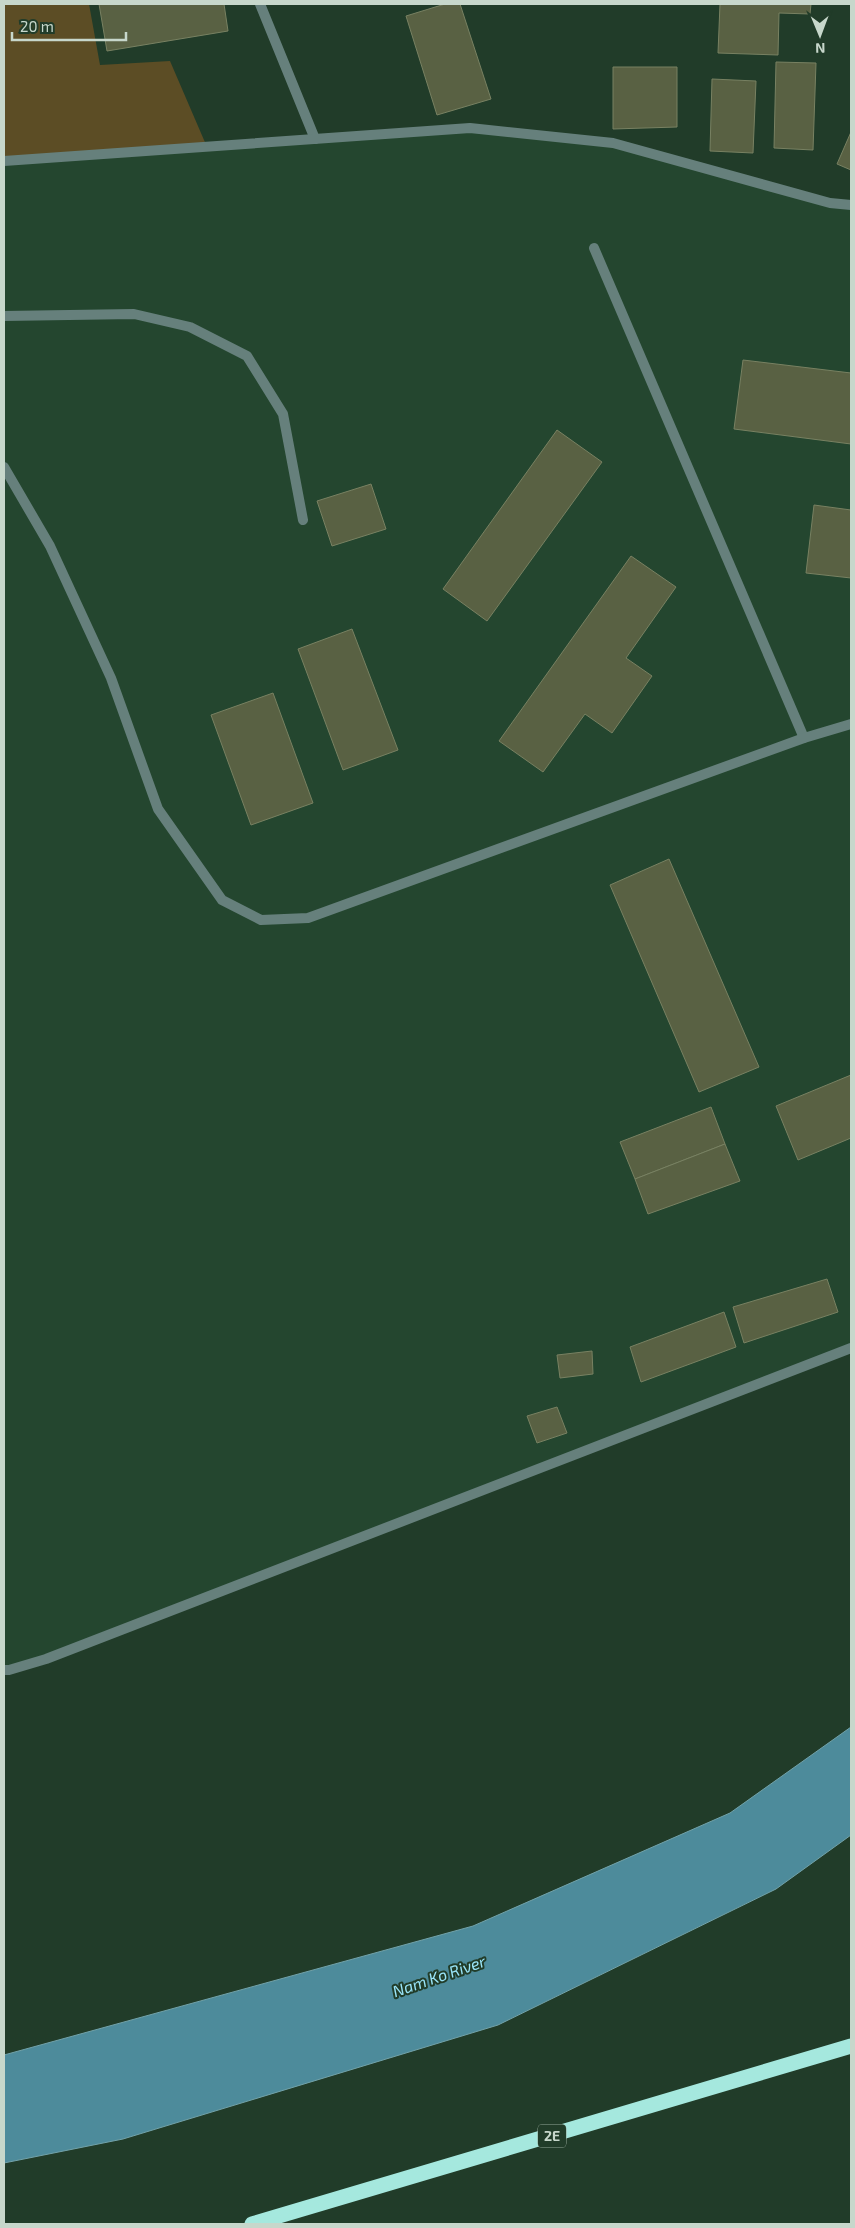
<svg xmlns="http://www.w3.org/2000/svg" width="855" height="2228" viewBox="0 0 855 2228" font-family="'Exo 2',sans-serif">
	<style>
		.built { fill: #24462f }
		.green { fill: #5c4d25 }
		.water { fill: #4d8b9b; stroke: #72a2a9 }
		.building { fill: #596143; stroke: #788162 }
		.lines { fill: none; stroke-linecap: round; stroke-linejoin: round }
		.lane { stroke: #66807c; stroke-width: 10 }
		.street { stroke: #66807c; stroke-width: 10 }
		.highway { stroke: #a5e8de; stroke-width: 15 }
		.labels { text-anchor: middle; stroke-width: 4; stroke-linejoin: round; paint-order: stroke }
		.shield { fill: #213c29; stroke: #95a89a; stroke-width: 1 }
		.shield-label { font-size: 14px; font-weight: bold; fill: #c7d7cb }
		.water-label { font-size: 16px; font-style: italic; fill: #9ae5f9; stroke: #213c29 }
	</style>
	<rect width="100%" height="100%" fill="#213c29"/>
	<polygon class="built" points="470,128 613,143 851,205 851,1348 46,1659 4,1670 4,161"/>
	<polygon class="green" points="4,4 89,4 100,65 170,61 207,147 4,161"/>
	<polygon class="water" points="851,1727 851,1835 776,1889 498,2025 123,2139 4,2163 4,2055 473,1926 730,1813"/>
	<g class="building">
		<polygon points="99,4 224,4 228,31 107,51"/>
		<polygon points="445,4 460,4 491,99 437,115 406,16"/>
		<polygon points="720,4 811,4 810,14 779,13 778,55 718,53"/>
		<polygon points="776,62 816,63 813,150 774,148"/>
		<polygon points="613,67 677,67 677,127 613,129"/>
		<polygon points="712,79 756,81 753,153 710,151"/>
		<polygon points="851,132 851,170 837,164"/>
		<polygon points="743,360 851,373 851,444 734,429"/>
		<polygon points="557,430 602,462 487,621 443,589"/>
		<polygon points="371,484 386,529 332,546 317,501"/>
		<polygon points="814,505 851,510 851,578 806,573"/>
		<polygon points="631,556 676,587 626,658 652,676 612,733 585,714 543,772 499,741"/>
		<polygon points="352,629 398,750 343,770 298,649"/>
		<polygon points="273,693 313,803 251,825 211,715"/>
		<polygon points="669,859 759,1067 699,1092 610,885"/>
		<polygon points="851,1075 851,1138 798,1160 776,1106"/>
		<polygon points="711,1107 725,1144 635,1179 620,1142"/>
		<polygon points="725,1144 740,1181 648,1214 635,1179"/>
		<polygon points="827,1279 838,1312 744,1343 733,1307"/>
		<polygon points="724,1312 736,1347 641,1382 630,1347"/>
		<polygon points="592,1351 593,1374 560,1378 557,1355"/>
		<polygon points="557,1407 567,1433 537,1443 527,1416"/>
	</g>
	<g class="lines">
		<g class="lane">
			<polyline points="260,4 315,139"/>
			<polyline points="4,161 470,128 613,143 830,203 851,205"/>
			<polyline points="594,248 804,738"/>
			<polyline points="4,316 134,314 190,327 247,356 283,414 303,520"/>
			<polyline points="4,467 50,546 111,678 158,809 222,900 261,920 308,918 804,738 851,724"/>
		</g>
		<polyline class="street" points="4,1670 9,1670 46,1659 851,1348"/>
		<polyline class="highway" points="252,2224 851,2046"/>
	</g>
	<g class="labels">
		<rect class="shield" x="538" y="2124.5" width="28" height="23" rx="4"/>
		<g class="shield-label">
			<text x="552" y="2141">2E</text>
		</g>
		<g class="water-label">
			<text transform="translate(439 1976) rotate(-19)" y="6">Nam Ko River</text>
		</g>
	</g>
	<rect width="855" height="2228" fill="none" stroke="#c7d7cb" stroke-width="10"/>
	<g transform="translate(820 35) rotate(179)" stroke="#213c29" stroke-width="4" paint-order="stroke">
	<path d="M0-4L9 19L0 12L-9 19Z" fill="#c7d7cb"/>
	<text y="-8" font-size="14" font-weight="bold" text-anchor="middle" fill="#c7d7cb">N</text>
	</g>
	<path d="M12 32v8h114v-8" fill="none" stroke="#c7d7cb" stroke-width="2.5"/>
	<text x="20" y="32" font-size="15" fill="#c7d7cb" stroke="#213c29" stroke-width="4" paint-order="stroke">20 m</text>
</svg>
